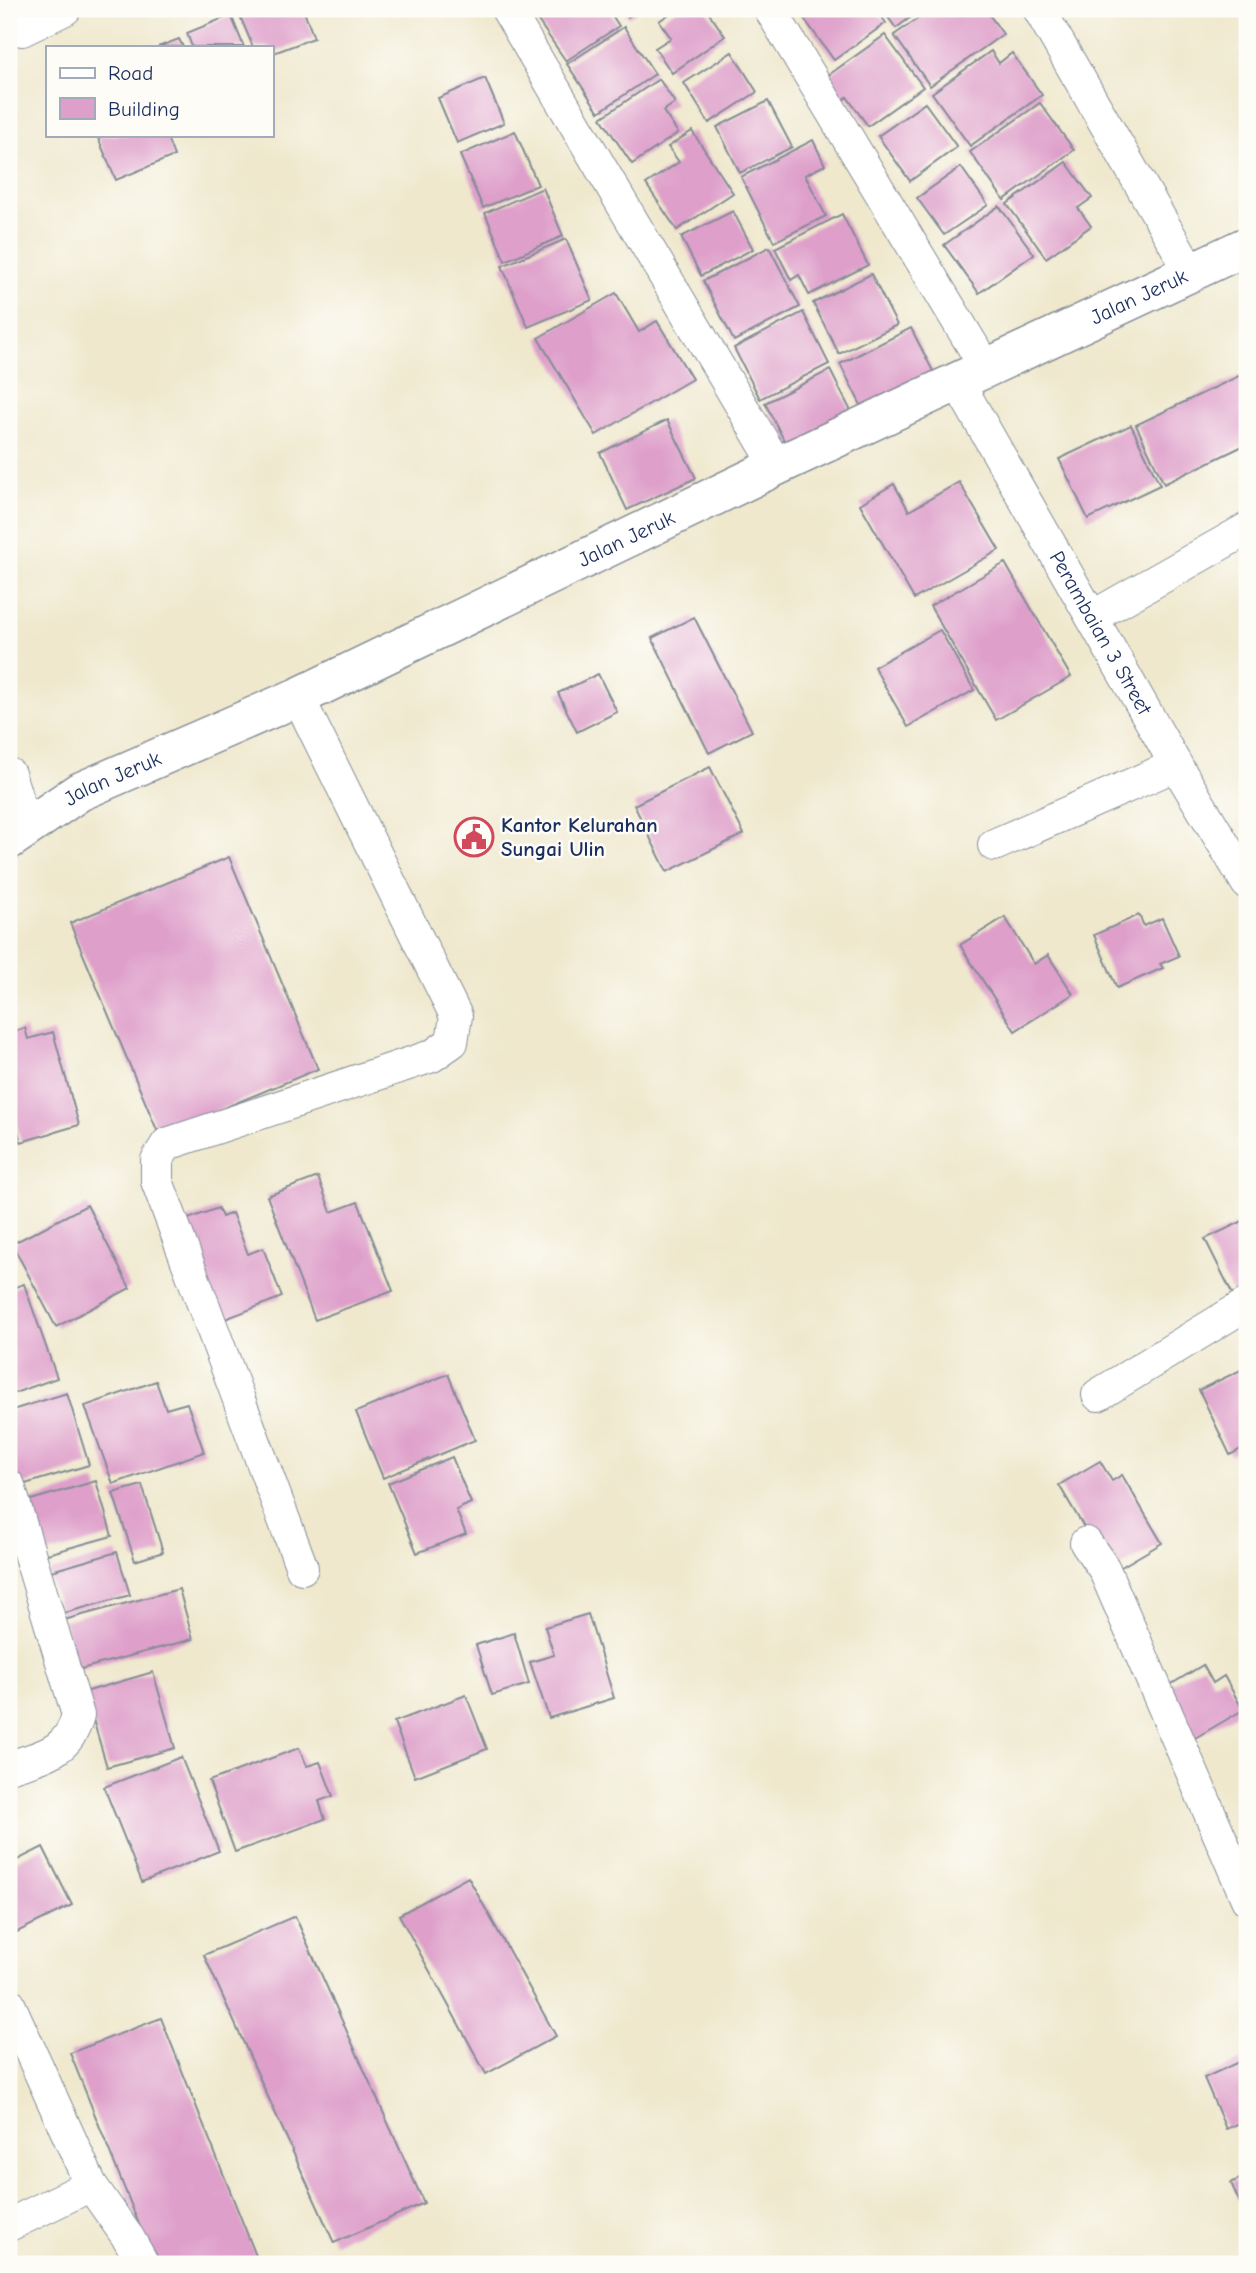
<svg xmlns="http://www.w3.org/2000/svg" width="1256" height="2273" viewBox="0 0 1256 2273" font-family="'Comic Neue',sans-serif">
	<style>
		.building { fill: #de9fca }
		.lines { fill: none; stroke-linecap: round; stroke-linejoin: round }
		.street-casing { stroke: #858c96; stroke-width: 34 }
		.secondary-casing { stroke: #858c96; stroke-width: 41 }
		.street { stroke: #fff; stroke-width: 32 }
		.secondary { stroke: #fff; stroke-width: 38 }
		.labels { text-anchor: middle; stroke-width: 5; stroke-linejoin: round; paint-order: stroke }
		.street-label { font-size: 21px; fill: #1b2f5e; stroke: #fdfcf7 }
		.poi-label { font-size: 21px; font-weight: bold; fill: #1b2f5e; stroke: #fdfcf7; text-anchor: start }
	</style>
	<rect width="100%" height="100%" fill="#fdfcf7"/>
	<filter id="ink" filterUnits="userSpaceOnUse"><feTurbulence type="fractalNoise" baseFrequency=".0143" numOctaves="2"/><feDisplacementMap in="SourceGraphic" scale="14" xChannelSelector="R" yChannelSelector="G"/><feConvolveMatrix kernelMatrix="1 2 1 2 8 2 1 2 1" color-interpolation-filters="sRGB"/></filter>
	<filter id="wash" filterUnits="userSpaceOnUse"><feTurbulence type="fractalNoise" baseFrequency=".00686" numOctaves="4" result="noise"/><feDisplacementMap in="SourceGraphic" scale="28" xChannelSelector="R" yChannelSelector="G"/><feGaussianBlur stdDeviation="1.57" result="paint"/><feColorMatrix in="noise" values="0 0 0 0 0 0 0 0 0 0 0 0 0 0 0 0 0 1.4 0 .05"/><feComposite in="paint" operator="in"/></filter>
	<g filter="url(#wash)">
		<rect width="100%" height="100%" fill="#efe8cd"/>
		<g id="blocks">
			<g class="building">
				<polygon points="237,9 303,9 314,38 271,54 271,47 253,47"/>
				<polygon points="537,9 574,9 576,11 580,9 608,9 619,26 566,61 532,12"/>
				<polygon points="623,9 641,9 628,17"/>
				<polygon points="677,9 706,9 725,36 672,73 655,48 671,38 659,21"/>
				<polygon points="799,9 876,9 886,23 834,60 798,10"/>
				<polygon points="882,9 922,9 896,28"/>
				<polygon points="932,9 985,9 1003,34 930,86 894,35"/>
				<polygon points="231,15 244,47 192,47 187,33"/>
				<polygon points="624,27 655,74 599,112 567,64"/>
				<polygon points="885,35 923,87 868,126 847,97 836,105 820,81"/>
				<polygon points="179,39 183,47 158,47"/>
				<polygon points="991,51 999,63 1012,53 1042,95 970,146 932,93"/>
				<polygon points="732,52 757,92 709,123 684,83"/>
				<polygon points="485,78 504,123 457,143 438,98"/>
				<polygon points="659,79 675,103 663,111 678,133 632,164 601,118"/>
				<polygon points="768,101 792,147 740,173 717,127"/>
				<polygon points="925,103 957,147 910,181 878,136"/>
				<polygon points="1040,103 1074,150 1004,200 970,152"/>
				<polygon points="515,131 538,185 483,208 460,155"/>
				<polygon points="692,131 733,193 677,230 646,184 679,162 668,147"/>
				<polygon points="107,135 166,135 174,156 116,180 98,138"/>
				<polygon points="813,140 825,165 805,175 826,216 774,242 741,177"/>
				<polygon points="1066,162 1092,198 1078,208 1091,226 1046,258 1007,204"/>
				<polygon points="961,167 988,205 944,235 917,198"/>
				<polygon points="543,188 563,236 505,261 485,213"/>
				<polygon points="999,206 1034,254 979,293 944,245"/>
				<polygon points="733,211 753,249 701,276 681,237"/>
				<polygon points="842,214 868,265 809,295 799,275 791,280 775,248"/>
				<polygon points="566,239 592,300 528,327 502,266"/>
				<polygon points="769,247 800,307 734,341 703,281"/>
				<polygon points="871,274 897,325 839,354 813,303"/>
				<polygon points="616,293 639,332 657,321 692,379 596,435 538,338"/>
				<polygon points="803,312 829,364 760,399 734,348"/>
				<polygon points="911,328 937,379 866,415 840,364"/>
				<polygon points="830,370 856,421 791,454 765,403"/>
				<polygon points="1247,372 1247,444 1164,484 1136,425"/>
				<polygon points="667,420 696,478 627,510 600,453"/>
				<polygon points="1131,425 1160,485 1088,519 1059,459"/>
				<polygon points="959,482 999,550 914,599 860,504 894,484 909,511"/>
				<polygon points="1005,563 1071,677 996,720 930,606"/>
				<polygon points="694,617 752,731 709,753 652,638"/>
				<polygon points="940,630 974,690 908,727 874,667"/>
				<polygon points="598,674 617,712 577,732 558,693"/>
				<polygon points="710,767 744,834 667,872 634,805"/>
				<polygon points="229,857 318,1069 159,1135 70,923"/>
				<polygon points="1139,915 1144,926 1162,918 1179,956 1160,964 1163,968 1117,988 1094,935"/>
				<polygon points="1005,917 1034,964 1048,955 1073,994 1015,1031 960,945"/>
				<polygon points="25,1028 28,1039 53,1032 79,1125 21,1142 9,1098 9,1033"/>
				<polygon points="318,1177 331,1212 358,1202 393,1291 315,1320 267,1196"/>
				<polygon points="87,1205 130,1288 56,1327 12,1244"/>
				<polygon points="218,1208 222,1217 232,1213 248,1254 263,1248 282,1297 215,1323 177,1223"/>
				<polygon points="1247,1219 1247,1296 1236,1301 1205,1239"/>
				<polygon points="24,1284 57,1378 9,1395 9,1289"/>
				<polygon points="1247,1367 1247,1446 1230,1455 1199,1390"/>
				<polygon points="448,1374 475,1440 383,1478 356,1412"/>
				<polygon points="156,1381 166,1409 187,1403 204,1452 113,1484 85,1406"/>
				<polygon points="67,1393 89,1465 15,1487 9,1466 9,1411"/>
				<polygon points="452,1457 471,1503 456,1510 466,1534 417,1553 388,1483"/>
				<polygon points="1100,1461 1112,1481 1122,1475 1162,1543 1111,1573 1059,1485"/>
				<polygon points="96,1481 112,1536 40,1556 24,1502"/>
				<polygon points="142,1485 163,1552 135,1561 113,1493"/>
				<polygon points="117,1552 130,1595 61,1614 48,1572"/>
				<polygon points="179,1589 193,1639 77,1670 64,1620"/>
				<polygon points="588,1614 614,1698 549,1718 530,1662 554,1655 545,1627"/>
				<polygon points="514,1633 529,1684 492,1695 476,1645"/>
				<polygon points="1203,1665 1213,1683 1224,1676 1243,1710 1195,1738 1165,1688"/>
				<polygon points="153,1672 175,1748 107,1767 85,1692"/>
				<polygon points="466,1695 487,1749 415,1777 394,1722"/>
				<polygon points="299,1748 307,1766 320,1762 333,1796 319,1801 325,1819 235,1852 209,1781"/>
				<polygon points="181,1757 219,1851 142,1882 104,1787"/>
				<polygon points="43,1847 72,1905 9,1936 9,1864"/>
				<polygon points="468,1877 556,2036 486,2074 399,1915"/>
				<polygon points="295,1916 424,2203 334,2243 204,1955"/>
				<polygon points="161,2018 258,2261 249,2264 155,2264 70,2053"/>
				<polygon points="1247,2058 1247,2120 1226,2129 1204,2078"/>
				<polygon points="1247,2175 1247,2219 1231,2183"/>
			</g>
		</g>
	</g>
	<g filter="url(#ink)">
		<use href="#blocks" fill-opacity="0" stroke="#858c96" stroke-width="2"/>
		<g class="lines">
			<defs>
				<g id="street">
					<polyline points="507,9 777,466"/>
					<polyline points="770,9 986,368"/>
					<polyline points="1039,9 1191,272"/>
					<polyline points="9,25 22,30 65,9"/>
					<path id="s1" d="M 957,381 L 1176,765 L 1247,883"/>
					<polyline points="1092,617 1247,529"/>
					<polyline points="298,697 456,1016 452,1042 432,1056 167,1144 157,1160 157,1181 302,1568"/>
					<polyline points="9,774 26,827"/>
					<polyline points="994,845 1176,765"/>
					<polyline points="1098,1395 1247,1304"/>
					<path d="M 9,1486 L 78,1715 C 69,1753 42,1756 9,1767"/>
					<polyline points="1086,1543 1104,1569 1247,1899"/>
					<polyline points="9,2004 91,2185"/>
					<polyline points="9,2225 91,2185 129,2239 143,2264"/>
				</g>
				<g id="secondary">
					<path id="s2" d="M 9,840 L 79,792 L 298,697 L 777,466 L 1247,246"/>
				</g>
			</defs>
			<use href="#street" class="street-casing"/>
			<use href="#secondary" class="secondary-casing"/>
			<use href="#street" class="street"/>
			<use href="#secondary" class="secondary"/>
		</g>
	</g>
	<defs>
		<symbol id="civic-ring" viewBox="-11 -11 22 22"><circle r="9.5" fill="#fdfcf7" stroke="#d1495b" stroke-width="1.5"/><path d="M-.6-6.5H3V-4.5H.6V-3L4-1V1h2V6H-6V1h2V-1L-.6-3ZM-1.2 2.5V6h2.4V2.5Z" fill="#d1495b"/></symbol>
	</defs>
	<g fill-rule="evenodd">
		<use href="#civic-ring" x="452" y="815" width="44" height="44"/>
	</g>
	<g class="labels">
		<g class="street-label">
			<text dy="7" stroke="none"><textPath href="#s2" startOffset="1255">Jalan Jeruk</textPath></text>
			<text dy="7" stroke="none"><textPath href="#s2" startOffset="688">Jalan Jeruk</textPath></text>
			<text dy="7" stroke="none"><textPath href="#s1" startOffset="290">Perambaian 3 Street</textPath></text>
			<text dy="7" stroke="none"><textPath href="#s2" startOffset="121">Jalan Jeruk</textPath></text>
		</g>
		<g class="poi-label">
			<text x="501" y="832">Kantor Kelurahan<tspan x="501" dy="24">Sungai Ulin</tspan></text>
		</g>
	</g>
	<rect width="1256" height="2273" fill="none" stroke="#fdfcf7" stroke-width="35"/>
	<rect x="46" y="46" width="228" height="91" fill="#fdfcf7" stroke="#a3aaba" stroke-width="2"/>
	<rect x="60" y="68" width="35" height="10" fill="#ffffff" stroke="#a3aaba" stroke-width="2"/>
	<text x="108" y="80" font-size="21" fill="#1b2f5e">Road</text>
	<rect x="60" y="98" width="35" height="21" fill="#de9fca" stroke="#a3aaba" stroke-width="2"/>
	<text x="108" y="116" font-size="21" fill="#1b2f5e">Building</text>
</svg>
